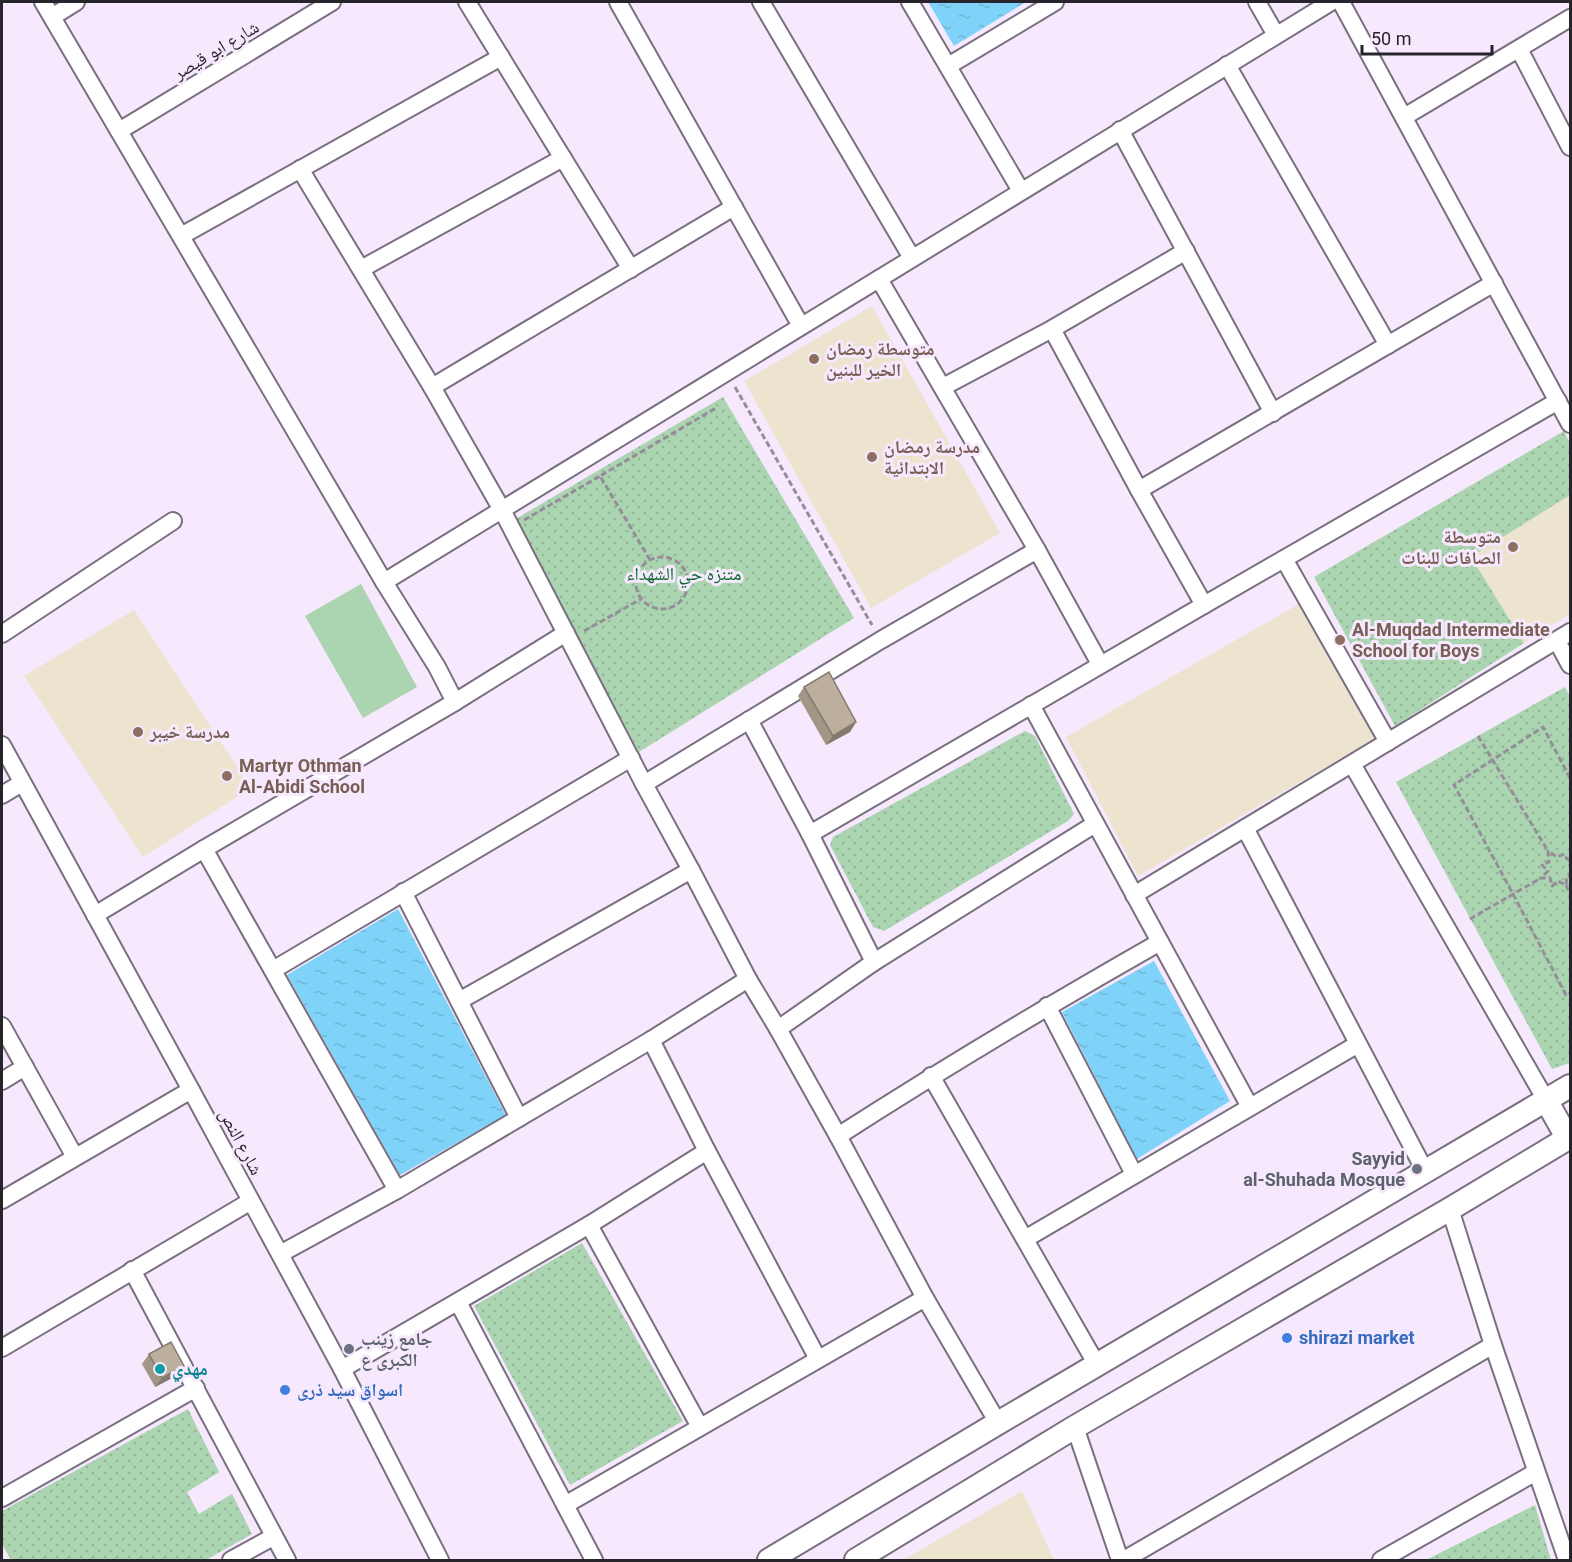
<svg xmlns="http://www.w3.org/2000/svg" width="1572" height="1562" viewBox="0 0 1572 1562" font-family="Roboto,'Noto Naskh Arabic',sans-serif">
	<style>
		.education { fill: #ede4cf }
		.grass { fill: #abd4b0 }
		.park { fill: url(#park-dots) }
		.water { fill: url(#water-ripples) }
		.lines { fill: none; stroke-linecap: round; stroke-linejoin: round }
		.minor-casing { stroke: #7a6f80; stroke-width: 20 }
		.secondary-casing { stroke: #7a6f80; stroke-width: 26 }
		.path { stroke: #968d9b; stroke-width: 3; stroke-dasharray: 6 3; stroke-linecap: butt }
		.minor { stroke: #fff; stroke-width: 16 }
		.secondary { stroke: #fff; stroke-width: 22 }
		.wall { fill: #a29687 }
		.shaded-wall { fill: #847a6e }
		.building { fill: #bcaf9d; stroke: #847a6e; stroke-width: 1.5 }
		.education-dot { fill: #8d6e63; stroke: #f6e9fd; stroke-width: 2 }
		.worship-dot { fill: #6b7280; stroke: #f6e9fd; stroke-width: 2 }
		.shop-dot { fill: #3f7fe0; stroke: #f6e9fd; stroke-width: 2 }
		.culture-dot { fill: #0f9aa8; stroke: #f6e9fd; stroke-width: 2 }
		.labels { text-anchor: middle; stroke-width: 6; stroke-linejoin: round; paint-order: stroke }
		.street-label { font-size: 18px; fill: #28242b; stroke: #f6e9fd }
		.education-label { font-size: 18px; font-weight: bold; fill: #785e54; stroke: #f6e9fd; text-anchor: start }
		.park-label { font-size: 18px; fill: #046728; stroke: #f6e9fd }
		.worship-label { font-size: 18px; font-weight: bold; fill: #5b616d; stroke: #f6e9fd; text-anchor: end }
		.shop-label { font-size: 18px; font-weight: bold; fill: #366cbe; stroke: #f6e9fd; text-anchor: start }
		.culture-label { font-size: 18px; font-weight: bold; fill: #0d838f; stroke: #f6e9fd; text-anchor: start }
	</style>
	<defs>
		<pattern id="park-dots" width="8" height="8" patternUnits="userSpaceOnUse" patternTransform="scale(1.5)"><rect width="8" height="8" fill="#abd4b0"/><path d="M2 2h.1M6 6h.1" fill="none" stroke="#93b698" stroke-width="1.8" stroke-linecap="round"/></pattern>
		<pattern id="water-ripples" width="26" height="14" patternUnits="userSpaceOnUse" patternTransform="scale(1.5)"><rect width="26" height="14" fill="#80d3f8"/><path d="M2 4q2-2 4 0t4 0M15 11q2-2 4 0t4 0" fill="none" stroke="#6fb5d5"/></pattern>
	</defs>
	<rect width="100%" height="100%" fill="#f6e9fd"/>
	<g class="education">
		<polygon points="872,306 1000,533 871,608 744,381"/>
		<polygon points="1570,495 1570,614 1524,643 1470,557"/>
		<polygon points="1301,603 1376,738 1138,876 1066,737"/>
		<polygon points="134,610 251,788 143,857 24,676"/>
		<polygon points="1022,1491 1054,1560 903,1560"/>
	</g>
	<polygon class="grass" points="361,584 417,687 363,718 305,616"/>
	<g class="park">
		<polygon points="723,397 854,618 639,752 514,520"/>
		<polygon points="1564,431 1570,444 1570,495 1471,557 1524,643 1395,726 1314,577"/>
		<polygon points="1565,687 1570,697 1570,1063 1552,1069 1396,782"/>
		<polygon points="1025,731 1035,736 1074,814 1068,821 884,931 873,927 830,845 833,837"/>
		<polygon points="582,1243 683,1421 570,1485 474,1306"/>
		<polygon points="188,1409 219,1472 187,1492 199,1514 232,1494 252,1534 206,1560 11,1560 2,1544 2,1511"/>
		<polygon points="1535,1505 1551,1560 1426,1560"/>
	</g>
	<g class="water">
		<polygon points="928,2 1026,2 954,46"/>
		<polygon points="398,909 506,1115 400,1175 287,975"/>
		<polygon points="1154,961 1230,1101 1137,1159 1062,1012"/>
	</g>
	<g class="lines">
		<defs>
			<g id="minor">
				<polyline points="43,2 384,582 437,667 455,702 204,849 95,915"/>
				<polyline points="467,2 631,269"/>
				<polyline points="618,2 801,326"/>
				<polyline points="761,2 912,258"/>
				<polyline points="910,2 1021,191"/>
				<polyline points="1257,2 1276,35"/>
				<polyline points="1341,2 1570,424"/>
				<polyline points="52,17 76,2"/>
				<polyline points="1519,49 1570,147"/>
				<polyline points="1227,65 1388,345"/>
				<polyline points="948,66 1055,2"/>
				<polyline points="1404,117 1570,18"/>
				<polyline points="1120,130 1273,413"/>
				<polyline points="119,131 332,2"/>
				<polyline points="300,169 432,387 502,510 644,784 691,870 748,979 778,1029 838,1136 925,1298 998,1423"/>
				<polyline points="181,236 501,57"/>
				<polyline points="361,269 563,158"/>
				<polyline points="879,279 1037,550 1100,664"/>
				<polyline points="1052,329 1139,490 1204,605"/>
				<polyline points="432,387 734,207"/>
				<polyline points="943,387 1052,329 1186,251"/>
				<polyline points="1139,490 1494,283"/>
				<polyline points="1284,559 1388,742"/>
				<polyline points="384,582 1331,2"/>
				<polyline points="2,634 173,521"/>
				<polyline points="1557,641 1570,665"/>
				<polyline points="455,702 566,633"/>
				<polyline points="1031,705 1250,1107"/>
				<polyline points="749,720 810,834"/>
				<polyline points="2,745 191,1090 342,1369 440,1560"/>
				<polyline points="1352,764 1546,1100"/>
				<polyline points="644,784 881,640 1037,550"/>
				<polyline points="2,795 22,783"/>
				<polyline points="1245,828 1425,1171"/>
				<polyline points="204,849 397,1190 651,1040 748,979"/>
				<polyline points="403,892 519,1118"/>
				<polyline points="1134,895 1570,632"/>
				<path d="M 874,962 L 810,834 C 1059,688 1308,545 1558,401"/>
				<polyline points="273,970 631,758"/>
				<polyline points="459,1001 691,870"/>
				<polyline points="1047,1006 1134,1174"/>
				<polyline points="2,1026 75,1157"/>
				<polyline points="778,1029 874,962 1095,824"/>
				<polyline points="651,1040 707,1151 818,1359"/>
				<polyline points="931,1076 1097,1365"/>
				<polyline points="2,1081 25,1067"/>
				<path d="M 838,1136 C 944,1068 1051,1004 1160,942"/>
				<polyline points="2,1200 191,1090"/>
				<polyline points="1450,1209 1493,1345 1567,1560"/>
				<polyline points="589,1225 700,1427"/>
				<polyline points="1025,1239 1358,1044"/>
				<polyline points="280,1254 397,1190"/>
				<polyline points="132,1270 287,1560"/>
				<polyline points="458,1302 594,1560"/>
				<polyline points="2,1348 251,1201"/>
				<polyline points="342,1369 589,1225 707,1151"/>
				<polyline points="1075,1427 1120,1560"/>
				<polyline points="2,1498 196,1388"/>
				<polyline points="565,1505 925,1298"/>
				<polyline points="231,1560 273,1537"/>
				<polyline points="1124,1560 1493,1345"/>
				<polyline points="1381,1560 1536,1472"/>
			</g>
			<g id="secondary">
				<polyline points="1546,1100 1568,1139"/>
				<polyline points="769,1560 998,1423 1570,1086"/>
				<polyline points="856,1560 1075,1427 1450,1209 1570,1137"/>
			</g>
		</defs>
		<use href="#minor" class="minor-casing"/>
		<use href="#secondary" class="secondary-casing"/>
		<g class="path">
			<polyline points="735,387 872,625"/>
			<polyline points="524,520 600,476"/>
			<circle cx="662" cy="583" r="26"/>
			<polyline points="650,560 600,476 716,408"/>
			<polyline points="584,631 641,599"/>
			<polyline points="1478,736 1548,851"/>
			<polyline points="1570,778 1543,727 1454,785 1513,894 1566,995 1570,993"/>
			<polyline points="1570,859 1567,859 1564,854 1557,857 1548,851 1549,862 1542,865 1548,871 1541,878 1550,878 1552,886 1558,881 1566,885 1567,876 1570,875"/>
			<polyline points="1570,864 1570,867"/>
			<polyline points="1566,885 1570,894"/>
			<polyline points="1470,919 1541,878"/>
		</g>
		<use href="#minor" class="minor"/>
		<use href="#secondary" class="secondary"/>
	</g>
	<g class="wall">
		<polygon points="804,687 856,722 850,732 826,745 798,696"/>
		<polygon points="149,1354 178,1375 155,1387 142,1364"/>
	</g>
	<g class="shaded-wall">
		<polygon points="856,722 850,732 826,745 833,736"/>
		<polygon points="184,1366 178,1375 155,1387 162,1378"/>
	</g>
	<g class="building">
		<polygon points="829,672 856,722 833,736 804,687"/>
		<polygon points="171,1342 184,1366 162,1378 149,1354"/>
	</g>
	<g class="education-dot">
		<circle cx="814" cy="359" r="6"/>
		<circle cx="872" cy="457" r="6"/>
		<circle cx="1513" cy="547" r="6"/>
		<circle cx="1340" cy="640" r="6"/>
		<circle cx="138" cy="732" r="6"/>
		<circle cx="227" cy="776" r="6"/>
	</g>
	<g class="worship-dot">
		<circle cx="1417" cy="1169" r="6"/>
		<circle cx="349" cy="1349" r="6"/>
	</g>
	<g class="shop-dot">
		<circle cx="1287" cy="1338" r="6"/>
		<circle cx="285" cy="1390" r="6"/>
	</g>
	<circle class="culture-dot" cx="160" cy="1369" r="6"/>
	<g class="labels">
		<g class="street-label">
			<text transform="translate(216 50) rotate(-31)" y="6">شارع ابو قيصر</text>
			<text transform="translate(241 1142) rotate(62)" y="6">شارع النص</text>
		</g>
		<g class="education-label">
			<text x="826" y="355">متوسطة رمضان<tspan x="826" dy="21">الخير للبنين</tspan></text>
			<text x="884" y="453">مدرسة رمضان<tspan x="884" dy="21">الابتدائية</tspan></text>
			<text x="1501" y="543" text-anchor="end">متوسطة<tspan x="1501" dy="21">الصافات للبنات</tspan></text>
			<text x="1352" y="636">Al-Muqdad Intermediate<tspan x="1352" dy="21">School for Boys</tspan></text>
			<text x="150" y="738">مدرسة خيبر</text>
			<text x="239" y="772">Martyr Othman<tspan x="239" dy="21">Al-Abidi School</tspan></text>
		</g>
		<g class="park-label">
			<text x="684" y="580">متنزه حي الشهداء</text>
		</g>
		<g class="worship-label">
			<text x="1405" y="1165">Sayyid<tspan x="1405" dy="21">al-Shuhada Mosque</tspan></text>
			<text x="361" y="1345" text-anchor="start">جامع زينب<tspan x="361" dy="21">الكبرى ع</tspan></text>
		</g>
		<g class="shop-label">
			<text x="1299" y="1344">shirazi market</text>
			<text x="297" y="1396">اسواق سيد ذرى</text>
		</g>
		<g class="culture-label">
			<text x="172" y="1375">مهدي</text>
		</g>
	</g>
	<rect width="1572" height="1562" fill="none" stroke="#28242b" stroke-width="6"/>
	<path d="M1362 45v9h130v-9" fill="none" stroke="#28242b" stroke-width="3"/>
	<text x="1371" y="45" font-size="18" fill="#28242b" stroke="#f6e9fd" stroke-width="4.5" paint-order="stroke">50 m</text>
</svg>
